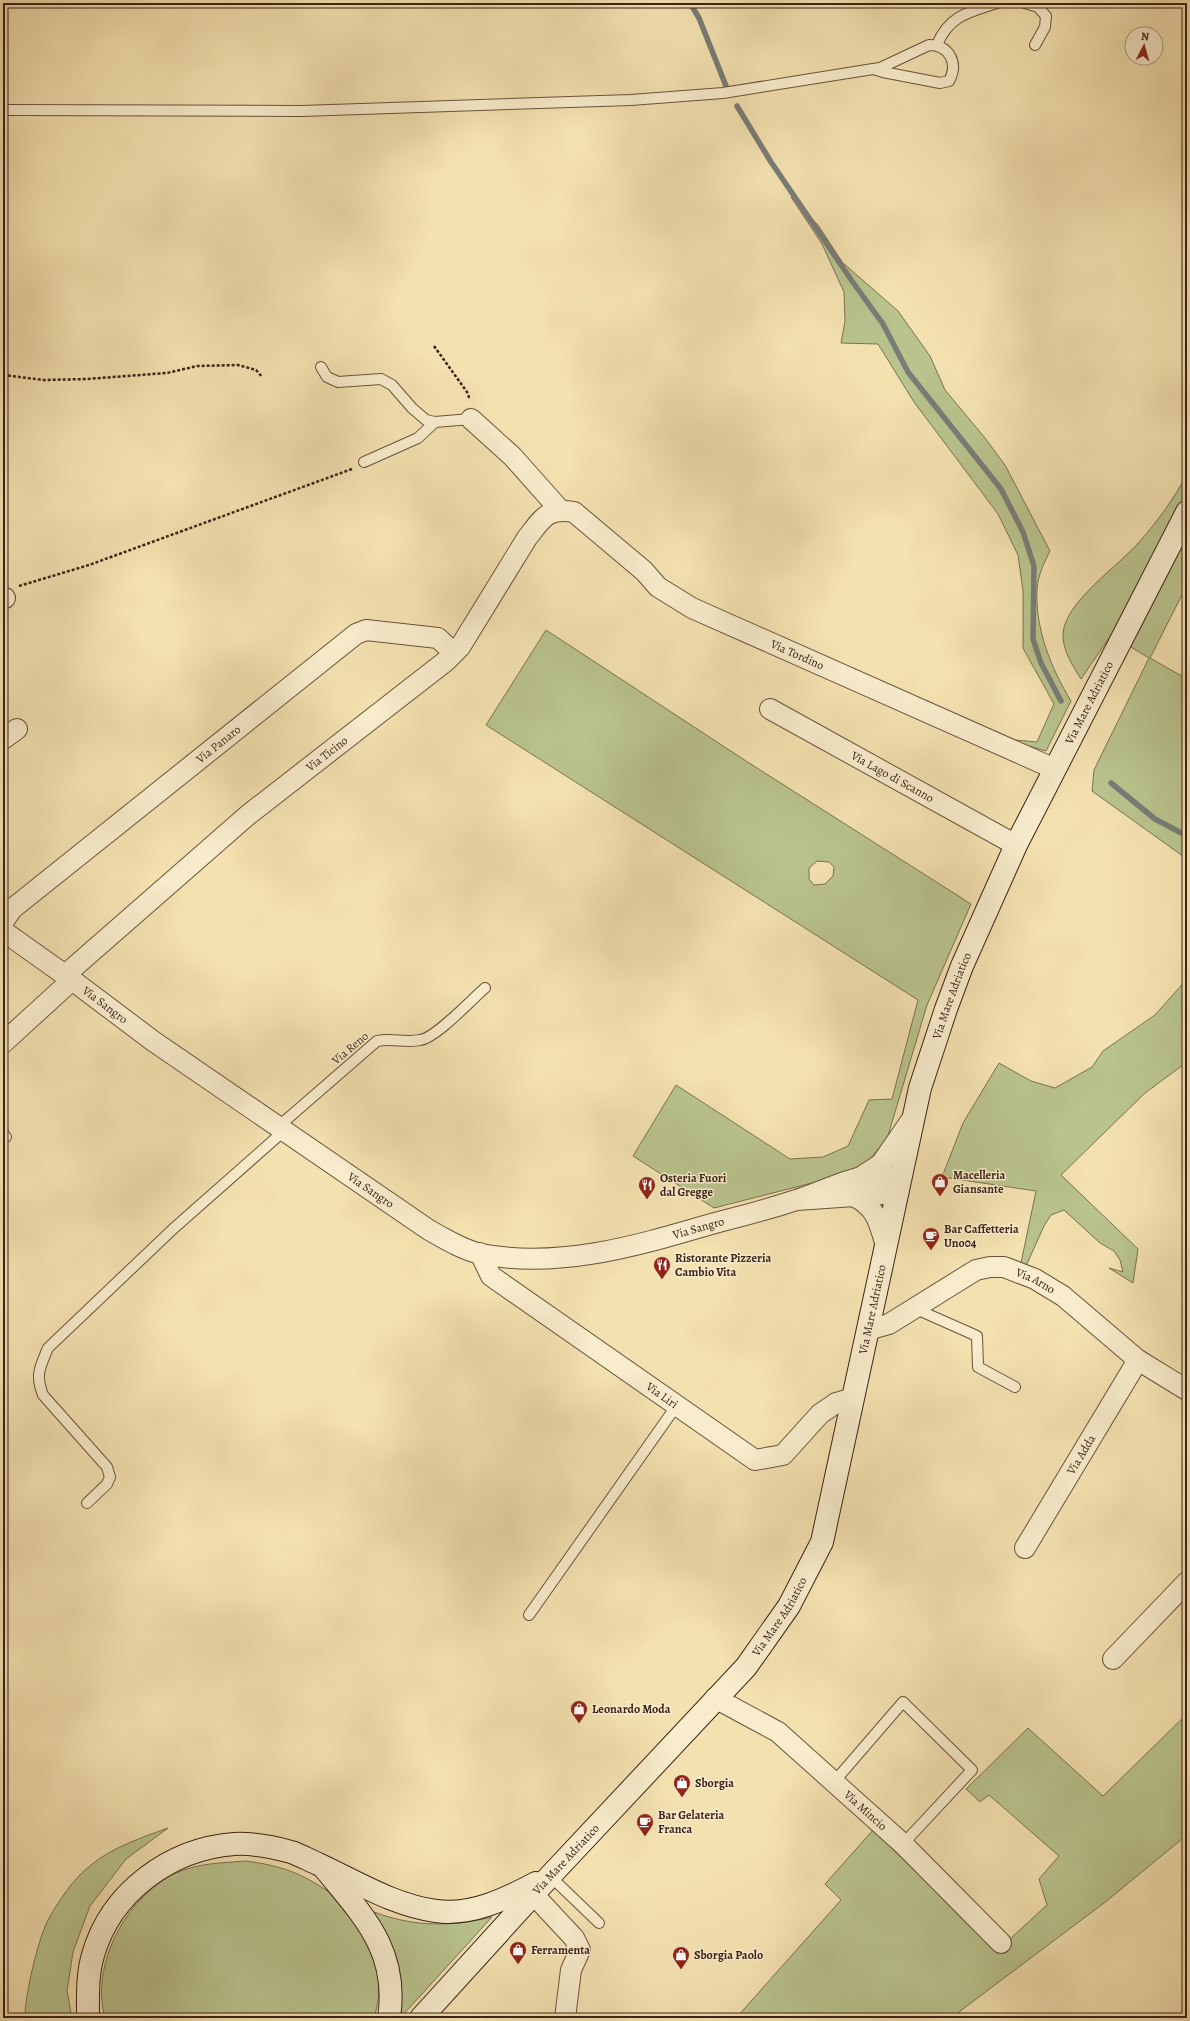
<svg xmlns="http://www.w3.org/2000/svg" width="1190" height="2021" viewBox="0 0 1190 2021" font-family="Alegreya,serif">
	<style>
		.green { fill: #b9c38d; stroke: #7a7252; fill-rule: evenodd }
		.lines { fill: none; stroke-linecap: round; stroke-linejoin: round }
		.stream { stroke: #797d77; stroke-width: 5.5 }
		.lane-casing { stroke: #69523e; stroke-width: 12 }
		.street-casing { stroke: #69523e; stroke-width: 22 }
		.secondary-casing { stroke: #3b2218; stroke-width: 24 }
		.path { stroke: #3b2218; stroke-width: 2.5; stroke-dasharray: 3 2; stroke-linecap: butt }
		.lane { stroke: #f8eccc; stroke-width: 10 }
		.street { stroke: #f8eccc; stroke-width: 20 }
		.secondary { stroke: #f8eccc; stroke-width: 22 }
		.labels { text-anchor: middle; stroke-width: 3; stroke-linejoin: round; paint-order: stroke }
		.street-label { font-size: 12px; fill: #3b2218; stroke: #f8eccc }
		.poi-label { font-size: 12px; font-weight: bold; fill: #3b2218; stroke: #f8eccc; text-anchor: start }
	</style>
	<rect width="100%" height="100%" fill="#f4e1b0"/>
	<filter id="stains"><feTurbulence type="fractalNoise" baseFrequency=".005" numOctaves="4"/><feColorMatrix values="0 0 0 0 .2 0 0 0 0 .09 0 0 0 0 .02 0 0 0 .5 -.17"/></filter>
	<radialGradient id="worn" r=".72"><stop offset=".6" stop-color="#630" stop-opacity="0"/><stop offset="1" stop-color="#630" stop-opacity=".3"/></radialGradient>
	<g class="green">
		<path d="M 791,197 L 818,225 L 843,263 L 898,311 L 930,356 L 945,390 L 985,438 L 1005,465 L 1050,551 C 1044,563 1038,575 1037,589 C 1035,629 1051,668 1071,701 L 1046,751 L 1004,739 L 1037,742 L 1054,704 L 1023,648 L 1023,591 L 1018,555 L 998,514 L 914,402 L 878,344 L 841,343 L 845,321 L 844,292 L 822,244 Z"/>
		<path d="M 1187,474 L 1187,585 L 1150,658 L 1187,679 L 1187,859 L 1092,791 L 1094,770 L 1149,658 L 1111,635 L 1081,679 C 1073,666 1063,652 1063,635 C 1063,603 1120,565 1140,541 C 1158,521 1175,497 1187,474 Z"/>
		<path d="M 546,630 L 746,761 L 971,904 L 927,1005 L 887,1139 L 868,1161 L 843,1175 L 714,1208 L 633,1156 L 676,1085 L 790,1159 L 823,1157 L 848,1146 L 869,1100 L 892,1099 L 918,1000 L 486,725 ZM 817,861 L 829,862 L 834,867 L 833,876 L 825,884 L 814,885 L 809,879 L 809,868 Z"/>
		<polygon points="1187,979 1187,1062 1145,1093 1061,1175 1138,1249 1133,1283 1109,1268 1123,1272 1120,1260 1114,1251 1100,1243 1064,1210 1051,1215 1044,1226 1026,1266 1021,1263 1036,1191 942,1177 963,1123 999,1063 1031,1081 1055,1088 1092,1067 1103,1051 1155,1015"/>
		<polygon points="1187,1714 1187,1835 1104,1903 951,2018 736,2018 841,1900 825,1884 873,1830 997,1951 1047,1905 1039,1879 1059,1856 989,1795 980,1802 966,1789 1028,1728 1103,1796"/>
		<path d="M 168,1828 L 126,1859 L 90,1906 L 73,1952 L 67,1991 L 72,2018 L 25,2018 C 24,1998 39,1935 49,1918 C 60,1899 74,1878 91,1865 C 111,1848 143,1837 168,1828 Z"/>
		<path d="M 246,1861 C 276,1865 297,1871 323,1888 C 346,1902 376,1949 378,1976 C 380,1990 378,2005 374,2018 L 105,2018 C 90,1965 126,1898 174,1874 C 196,1863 222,1863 246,1861 Z"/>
		<path d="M 374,1912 C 414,1927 451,1927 492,1917 L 400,2018 L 371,1916 Z"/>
	</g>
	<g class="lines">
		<g class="stream">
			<polyline points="690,3 699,18 726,86"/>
			<polyline points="737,106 771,162 852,281 883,324 908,372 1001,489 1023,532 1034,566 1033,639 1041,663 1061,701"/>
			<polyline points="1111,783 1155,819 1187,836"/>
		</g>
		<defs>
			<g id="lane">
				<polyline points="1025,3 1038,7 1046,16 1045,27 1035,45"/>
				<path d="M 937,45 C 949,15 970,12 997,3"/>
				<path d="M 3,110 L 301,111 L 631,100 L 723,93 L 873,69 L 880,68 L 929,45 C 949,45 959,63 949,81 L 940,83 L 883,72 L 873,69"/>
				<polyline points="321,367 327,377 338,382 381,379 392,385 412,408 426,420 435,422 471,419"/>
				<polyline points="364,462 418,438 435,422"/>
				<path d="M 279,1126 L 377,1041 C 391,1038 406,1043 420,1040 C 436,1038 471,1000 485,988"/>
				<polyline points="3,1133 6,1137"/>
				<polyline points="916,1309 977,1336 978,1367 1015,1387"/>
				<path d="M 87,1503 L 107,1484 L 110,1477 L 107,1467 L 43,1395 C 35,1375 40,1367 48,1348 L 173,1229 L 285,1130"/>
				<polyline points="529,1615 677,1405"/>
				<polyline points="834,1782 903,1702 972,1770 903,1844"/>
				<polyline points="550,1876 599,1923"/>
			</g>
			<g id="street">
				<polyline points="471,419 512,456 560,510"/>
				<polyline points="3,598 5,598"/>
				<path id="s1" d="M 770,709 L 1016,845"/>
				<polyline points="3,739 17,729"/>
				<path id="s2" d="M 3,922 L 12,909 L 356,634 L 366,630 L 438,638 L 454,653"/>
				<path id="s3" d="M 3,931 L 72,980 L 153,1041 L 429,1230 C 445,1239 463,1250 481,1254 C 558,1269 636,1246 708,1225 C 737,1217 767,1210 796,1200 C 819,1193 852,1176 877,1175 C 885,1175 893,1177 900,1180 L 883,1194 L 797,1200"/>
				<path id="s4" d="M 65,975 L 248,815 L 446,661 L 460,647 L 527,538 C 542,519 547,507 574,512 L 644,571 L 658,587 L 692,608 L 1055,769"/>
				<polyline points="3,1043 72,980"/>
				<polyline points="861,1177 881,1164 912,1119"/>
				<path d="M 853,1196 C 877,1207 879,1223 886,1246"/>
				<path id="s5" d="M 480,1253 L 491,1276 L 755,1460 L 783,1455 L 820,1414 L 836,1403 L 853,1398"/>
				<path id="s6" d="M 868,1330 L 889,1324 L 976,1270 L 990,1267 L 1004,1267 L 1035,1279 L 1063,1296 L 1138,1360 L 1187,1390"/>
				<path id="s7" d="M 1025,1548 L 1138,1360"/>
				<polyline points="1113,1659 1187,1582"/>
				<path id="s8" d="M 715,1698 L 778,1732 L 903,1844 L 1001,1943"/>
				<polyline points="533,1894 574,1938 580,1950 571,1970 565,2018"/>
			</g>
			<g id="secondary">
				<path d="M 325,1869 C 364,1917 399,1951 389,2018"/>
				<path d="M 88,2018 C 88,1997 87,1975 93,1955 C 111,1892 170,1849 234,1844 C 252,1843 273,1847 291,1852 C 300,1855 309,1860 318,1864 C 357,1882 393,1905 436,1911 C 471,1916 506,1899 536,1883"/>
				<path id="s9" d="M 421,2018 L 550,1876 L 746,1667 L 789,1606 L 822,1542 L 920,1088 L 946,1009 L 962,966 L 1016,845 L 1187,512"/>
			</g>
		</defs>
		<use href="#lane" class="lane-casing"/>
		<use href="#street" class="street-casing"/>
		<use href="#secondary" class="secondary-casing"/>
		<g class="path">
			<polyline points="434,346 467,392 470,400"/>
			<polyline points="3,375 44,380 87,379 167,373 197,366 238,365 256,370 262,377"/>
			<polyline points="19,586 89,565 352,469"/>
		</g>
		<use href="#lane" class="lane"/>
		<use href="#street" class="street"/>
		<use href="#secondary" class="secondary"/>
	</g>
	<defs>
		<symbol id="shop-pin" viewBox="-11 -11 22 30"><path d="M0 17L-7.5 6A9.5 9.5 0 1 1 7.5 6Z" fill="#8f2418" stroke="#f8eccc"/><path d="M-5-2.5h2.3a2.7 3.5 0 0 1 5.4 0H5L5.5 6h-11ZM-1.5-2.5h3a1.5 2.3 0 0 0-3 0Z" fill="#fff"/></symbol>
		<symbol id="restaurant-pin" viewBox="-11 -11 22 30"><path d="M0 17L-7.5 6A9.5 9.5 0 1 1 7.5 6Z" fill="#8f2418" stroke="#f8eccc"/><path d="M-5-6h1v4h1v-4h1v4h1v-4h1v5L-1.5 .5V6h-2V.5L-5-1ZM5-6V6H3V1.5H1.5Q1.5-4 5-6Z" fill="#fff"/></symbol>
		<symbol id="cafe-pin" viewBox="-11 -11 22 30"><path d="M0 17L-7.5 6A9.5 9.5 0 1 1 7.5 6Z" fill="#8f2418" stroke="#f8eccc"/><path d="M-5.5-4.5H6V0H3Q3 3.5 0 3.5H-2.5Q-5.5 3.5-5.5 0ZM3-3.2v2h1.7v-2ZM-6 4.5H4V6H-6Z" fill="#fff"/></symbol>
	</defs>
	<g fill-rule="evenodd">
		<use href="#shop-pin" x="930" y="1172" width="20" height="27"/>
		<use href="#restaurant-pin" x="637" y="1175" width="20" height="27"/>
		<use href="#cafe-pin" x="921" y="1226" width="20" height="27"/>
		<use href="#restaurant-pin" x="652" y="1255" width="20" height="27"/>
		<use href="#shop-pin" x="569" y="1699" width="20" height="27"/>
		<use href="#shop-pin" x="672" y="1773" width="20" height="27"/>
		<use href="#cafe-pin" x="635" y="1812" width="20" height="27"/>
		<use href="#shop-pin" x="508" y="1940" width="20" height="27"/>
		<use href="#shop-pin" x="671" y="1945" width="20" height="27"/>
	</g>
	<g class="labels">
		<g class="street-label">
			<text dy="4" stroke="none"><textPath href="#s4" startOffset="968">Via Tordino</textPath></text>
			<text dy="4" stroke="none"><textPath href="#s9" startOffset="1511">Via Mare Adriatico</textPath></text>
			<text dy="4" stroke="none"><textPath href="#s2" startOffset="280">Via Panaro</textPath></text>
			<text dy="4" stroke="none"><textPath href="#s4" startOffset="343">Via Ticino</textPath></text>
			<text dy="4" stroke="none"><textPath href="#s1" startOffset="140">Via Lago di Scanno</textPath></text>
			<text dy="4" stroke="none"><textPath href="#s9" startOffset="1187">Via Mare Adriatico</textPath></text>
			<text dy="4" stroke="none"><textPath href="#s3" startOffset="126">Via Sangro</textPath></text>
			<text transform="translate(350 1048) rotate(-40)" y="4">Via Reno</text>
			<text dy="4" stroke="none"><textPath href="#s3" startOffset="450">Via Sangro</textPath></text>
			<text dy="4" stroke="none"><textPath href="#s3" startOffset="799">Via Sangro</textPath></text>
			<text dy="4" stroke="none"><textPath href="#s6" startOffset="187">Via Arno</textPath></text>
			<text dy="4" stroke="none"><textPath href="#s9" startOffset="863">Via Mare Adriatico</textPath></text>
			<text dy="4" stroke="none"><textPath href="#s5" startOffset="234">Via Liri</textPath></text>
			<text dy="4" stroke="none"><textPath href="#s7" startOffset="109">Via Adda</textPath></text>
			<text dy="4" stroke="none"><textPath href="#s9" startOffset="539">Via Mare Adriatico</textPath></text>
			<text dy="4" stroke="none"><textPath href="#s8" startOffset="189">Via Mincio</textPath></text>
			<text dy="4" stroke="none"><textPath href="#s9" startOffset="215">Via Mare Adriatico</textPath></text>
		</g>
		<g class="poi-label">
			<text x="953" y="1179">Macelleria<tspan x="953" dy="14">Giansante</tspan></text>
			<text x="660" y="1182">Osteria Fuori<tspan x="660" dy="14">dal Gregge</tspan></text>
			<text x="944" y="1233">Bar Caffetteria<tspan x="944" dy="14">Uno04</tspan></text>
			<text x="675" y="1262">Ristorante Pizzeria<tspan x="675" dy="14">Cambio Vita</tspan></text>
			<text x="592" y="1713">Leonardo Moda</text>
			<text x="695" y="1787">Sborgia</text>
			<text x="658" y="1819">Bar Gelateria<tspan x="658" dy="14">Franca</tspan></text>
			<text x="531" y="1954">Ferramenta</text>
			<text x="694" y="1959">Sborgia Paolo</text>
		</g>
	</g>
	<rect width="1190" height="2021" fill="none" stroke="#f4e1b0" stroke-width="16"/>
	<rect x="4" y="4" width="1182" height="2013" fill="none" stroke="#3b2218" stroke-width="2"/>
	<rect x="8" y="8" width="1174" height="2005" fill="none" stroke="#3b2218"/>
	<g transform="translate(1144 46) rotate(6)"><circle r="19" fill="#f8eccc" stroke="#ac9b84"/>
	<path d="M0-3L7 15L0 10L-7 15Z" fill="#8f2418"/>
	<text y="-6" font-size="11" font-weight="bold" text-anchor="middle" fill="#3b2218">N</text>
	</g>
	<rect width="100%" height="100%" filter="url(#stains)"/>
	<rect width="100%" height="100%" fill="url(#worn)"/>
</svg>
